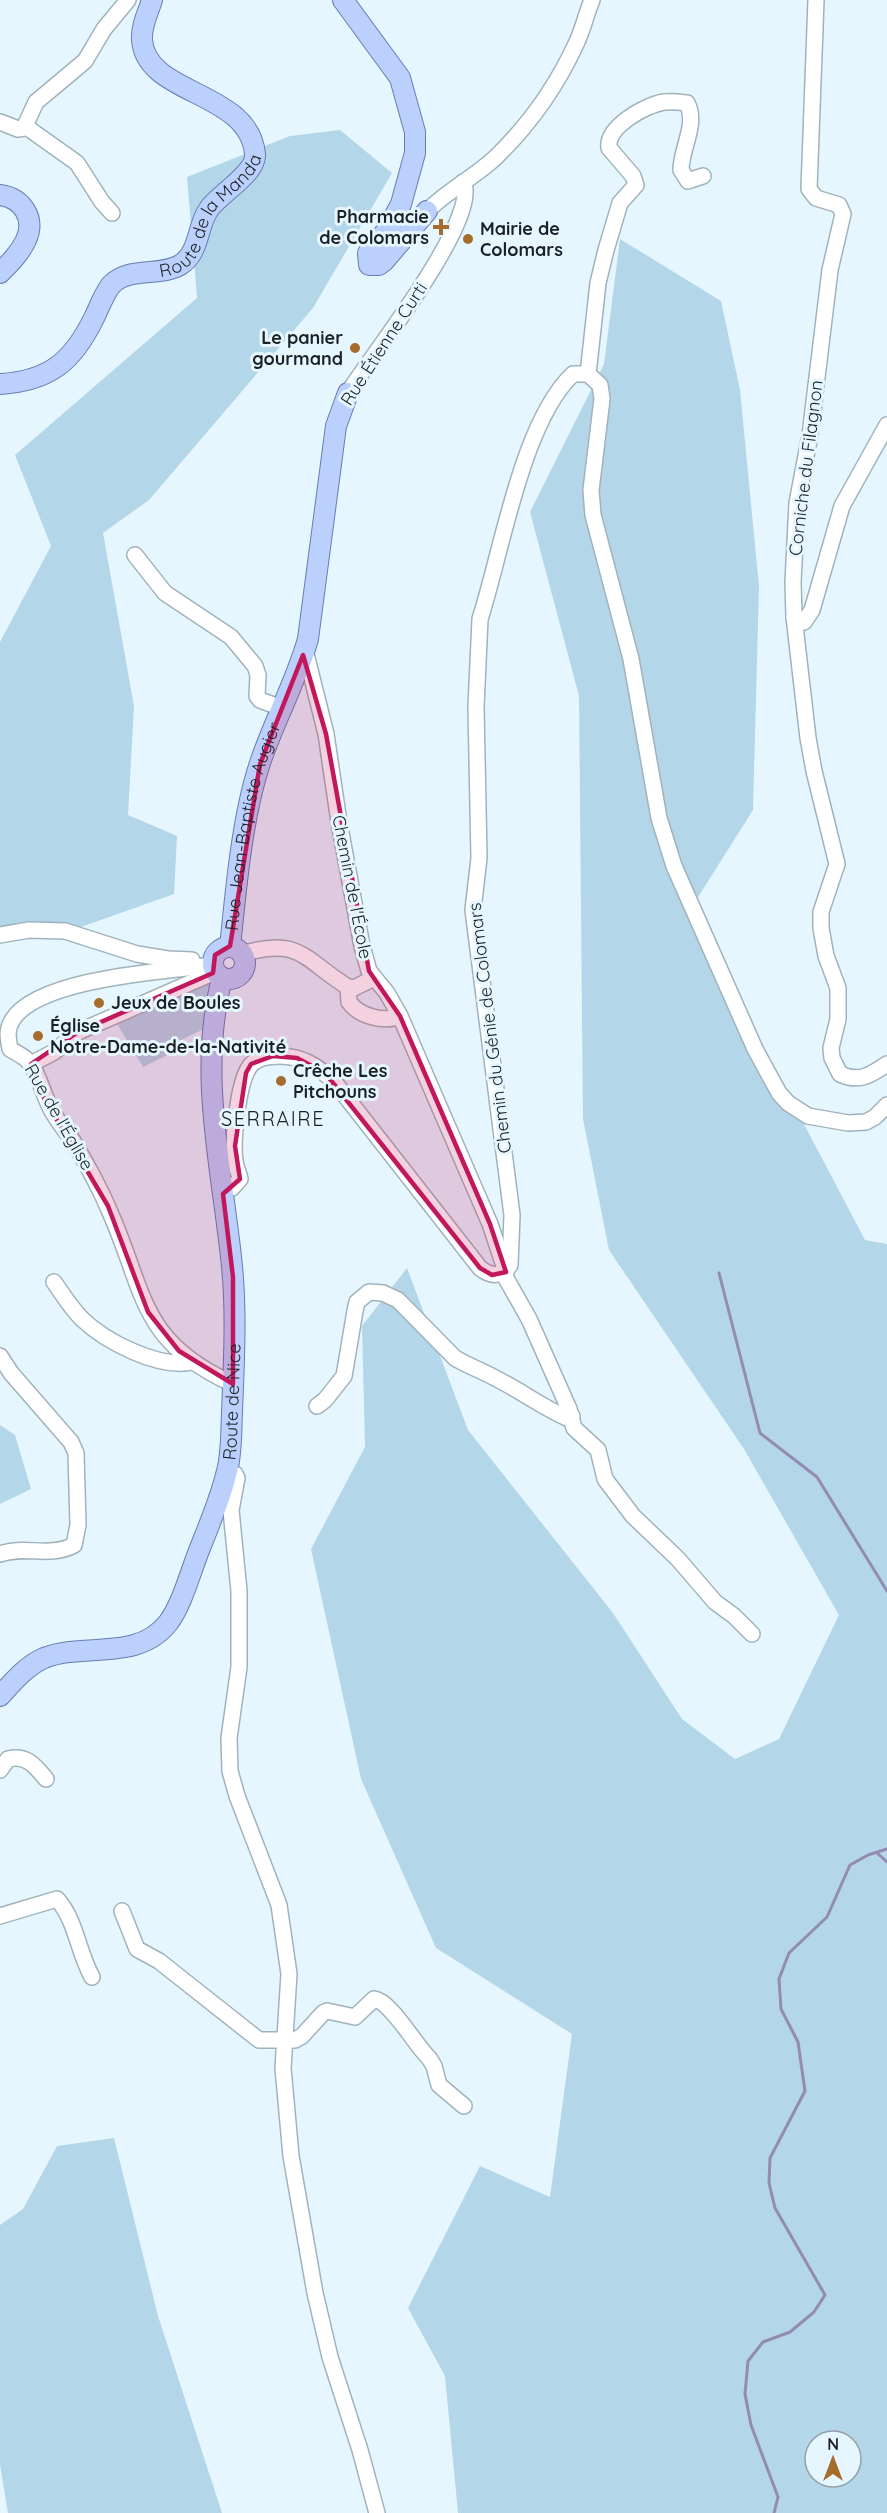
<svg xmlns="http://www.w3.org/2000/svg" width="887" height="2513" viewBox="0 0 887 2513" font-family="Quicksand,sans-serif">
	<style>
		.green { fill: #b3d6e9; fill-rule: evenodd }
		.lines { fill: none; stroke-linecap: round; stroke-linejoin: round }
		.stream { stroke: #938bb1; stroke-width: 3 }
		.minor-casing { stroke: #a0b3bd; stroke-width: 18 }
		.major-casing { stroke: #657eb0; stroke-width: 22 }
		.minor { stroke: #fff; stroke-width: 15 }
		.major { stroke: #bbd0fc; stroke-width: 20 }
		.marked { fill: #c2185b; fill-opacity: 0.2; stroke: #c2185b; stroke-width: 4.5; stroke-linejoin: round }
		.poi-dot { fill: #a66c2c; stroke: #e6f6ff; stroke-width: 2 }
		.labels { text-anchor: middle; stroke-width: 6; stroke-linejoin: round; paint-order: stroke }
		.street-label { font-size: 18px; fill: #1a2226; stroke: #e6f6ff }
		.poi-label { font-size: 18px; font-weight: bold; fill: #1a2226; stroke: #e6f6ff; text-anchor: start }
		.neighbourhood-label { font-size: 20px; letter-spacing: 1.5px; fill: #1a2226; stroke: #e6f6ff }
	</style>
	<rect width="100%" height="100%" fill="#e6f6ff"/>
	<g class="green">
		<polygon points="340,130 392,173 313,308 149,500 103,533 134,706 128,815 177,836 174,894 81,927 0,930 0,642 51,546 15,455 197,298 187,177 290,136"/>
		<path d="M 620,239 L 721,301 L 740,390 L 759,586 L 753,810 L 688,913 L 795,1107 L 865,1240 L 887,1244 L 887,2513 L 458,2513 L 445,2376 L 408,2308 L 480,2166 L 550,2197 L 572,2034 L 436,1948 L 361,1779 L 311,1549 L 365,1447 L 362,1326 L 407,1268 L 468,1430 L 613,1613 L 682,1719 L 735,1759 L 779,1739 L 839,1615 L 744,1449 L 609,1250 L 583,1119 L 579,696 L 530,512 L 604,364 ZM 815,2441 L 851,2441 L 851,2477 L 815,2477 Z"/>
		<polygon points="212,981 206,1028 179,1041 182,1048 143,1067 116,1022"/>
		<polygon points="0,1425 15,1435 31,1489 0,1504"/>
		<polygon points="114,2138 158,2316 222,2513 8,2513 0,2465 0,2225 23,2209 57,2146"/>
	</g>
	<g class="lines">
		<g class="stream">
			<polyline points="719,1273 760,1433 817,1477 887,1591"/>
			<polyline points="877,1853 887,1862"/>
			<polyline points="774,2513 778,2497 751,2425 745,2394 748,2361 763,2342 790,2332 814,2312 825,2295 775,2208 769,2183 770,2158 805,2091 798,2042 781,2009 779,1979 789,1953 827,1917 850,1865 868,1855 887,1849"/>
		</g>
		<defs>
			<g id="minor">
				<path d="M 816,0 L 809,189 L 816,198 L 839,205 L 843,214 L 830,270 L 810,435 L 797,503 L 793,582 L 794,617 L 808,738 L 814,771 L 837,864 L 821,912 L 821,928 L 826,956 L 838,988 L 838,1019 L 831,1048 L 832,1058 L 840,1074 C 859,1083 871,1075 887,1064"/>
				<polyline points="0,122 18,129 24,128 36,102 85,61 104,29 128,0"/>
				<polyline points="25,126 77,163 102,202 112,213"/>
				<path d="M 427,211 C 448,190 475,177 496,157 C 529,125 557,85 576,44 C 583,30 586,14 592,0"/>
				<path d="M 588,374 L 598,283 L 606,250 L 620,203 L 636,185 L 633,176 L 609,148 C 606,127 645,105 664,102 C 672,101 679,102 687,103 C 698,124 681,148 681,170 L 688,181 L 703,176"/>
				<path d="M 348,393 C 369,359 482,217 463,182"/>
				<polyline points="135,555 165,593 231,637 255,666 258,675 257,696 260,700 284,709"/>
				<polyline points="794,617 804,622 812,610 842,506 887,425"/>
				<polyline points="303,655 307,658 326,734 339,822 362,946 369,971 387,993 400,1016 490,1224 506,1272"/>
				<polyline points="0,935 29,930 65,931 137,954 168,959 192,960"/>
				<path d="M 242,954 C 301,936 305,961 348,987 L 354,988 L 374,978"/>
				<path d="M 213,965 C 166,971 40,978 13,1019 C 6,1029 8,1038 10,1049 C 15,1052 21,1055 26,1059 C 39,1071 43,1096 52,1111 C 58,1122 66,1131 73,1141 C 86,1163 99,1186 109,1210 C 146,1292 138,1341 233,1384"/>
				<path d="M 348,987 L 349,1002 C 359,1016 384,1023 400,1016"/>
				<polyline points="31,1064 54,1052 78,1032 215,972"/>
				<path d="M 222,1189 L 232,1188 L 240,1179 C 239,1173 236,1168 235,1161 C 232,1142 238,1082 250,1066 C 257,1057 270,1056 280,1056 C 303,1056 321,1068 336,1084 L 480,1268 C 491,1277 502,1277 510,1265 L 512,1215 L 473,910 L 479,858 L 476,707 L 480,619 C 502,551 522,422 573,374 L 588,374 L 600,385 L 602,399 L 591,490 L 593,515 L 631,659 L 659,818 L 674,866 L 755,1049 L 779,1093 L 788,1103 L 808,1116 L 848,1123 L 866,1122 L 875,1117 L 887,1105"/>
				<polyline points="503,1273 529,1319 569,1409 574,1428 598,1450 605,1479 633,1516 678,1559 715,1602 734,1616 752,1634"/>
				<path d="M 54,1282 C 63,1295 71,1308 82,1319 C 106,1342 159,1369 192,1362"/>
				<path d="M 0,1356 L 11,1373 L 71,1442 L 76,1453 L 78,1525 L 74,1545 C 50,1558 24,1545 0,1554"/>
				<path d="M 317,1406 L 325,1400 L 344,1376 L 355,1311 L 357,1302 L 369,1292 L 383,1293 L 398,1300 L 455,1358 C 468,1366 483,1371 497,1379 C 521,1391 542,1407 567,1418 L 572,1416"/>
				<polyline points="228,1470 235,1474 237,1478 231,1510 239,1591 239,1667 229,1738 230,1771 237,1796 279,1905 289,1974 283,2068 291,2156 315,2293 330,2357 360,2450 377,2513"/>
				<path d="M 0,1770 L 8,1759 C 27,1754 36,1767 46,1779"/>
				<path d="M 122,1911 L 137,1949 L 159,1961 L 259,2040 L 295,2040 L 302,2036 L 323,2013 L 327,2011 L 355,2017 L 374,1999 C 391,2001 415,2045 429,2058 L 434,2066 L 439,2085 L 464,2106"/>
				<path d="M 0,1916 L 57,1899 C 76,1920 78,1952 92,1977"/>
			</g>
			<g id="major">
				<polyline points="343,0 400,78 415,132 415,153 401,204 387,230 368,253 369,265 379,265 384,261 427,211"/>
				<path d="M 0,195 C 22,198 36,218 26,240 C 20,253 10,263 0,273"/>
				<path id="s1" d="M 0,384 C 50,381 73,361 94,318 C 99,308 104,294 111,285 C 129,266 160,277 180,265 C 200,253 197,225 209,209 C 219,194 257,173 255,154 C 249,90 146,96 142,40 C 141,26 148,13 152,0"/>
				<path id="s2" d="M 230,947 C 236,889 242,817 260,763 C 274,721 296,682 308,639 L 336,426 L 348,393"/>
				<circle cx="229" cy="963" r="16"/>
				<path id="s3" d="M 0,1696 C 13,1682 26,1666 44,1658 C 84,1642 137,1662 168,1623 C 182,1605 191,1570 200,1548 C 210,1523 221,1497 227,1471 C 232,1452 231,1431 232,1412 C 234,1361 237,1308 231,1257 C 221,1164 198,1071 222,978"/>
			</g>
		</defs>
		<use href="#minor" class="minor-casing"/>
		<use href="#major" class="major-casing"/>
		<use href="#minor" class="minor"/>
		<use href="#major" class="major"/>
	</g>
	<path class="marked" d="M 303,655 L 326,734 L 369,971 L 400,1016 L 490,1224 L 506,1272 L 492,1275 L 480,1268 L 325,1073 L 297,1058 L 273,1056 L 251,1064 L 246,1073 L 235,1146 L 240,1179 L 223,1194 L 233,1277 L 233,1384 L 179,1351 L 148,1312 L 108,1206 L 44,1098 L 31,1064 L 78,1032 L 213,973 L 215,955 L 230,946 L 260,764 Z"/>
	<g class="poi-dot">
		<path d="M438 218h6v6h6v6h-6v6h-6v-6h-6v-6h6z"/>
		<circle cx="468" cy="239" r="6"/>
		<circle cx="355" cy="348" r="6"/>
		<circle cx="99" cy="1003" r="6"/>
		<circle cx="38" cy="1036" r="6"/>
		<circle cx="281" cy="1081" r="6"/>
	</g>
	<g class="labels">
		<g class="street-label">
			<text dy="6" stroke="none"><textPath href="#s1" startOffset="290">Route de la Manda</textPath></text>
			<text transform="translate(384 344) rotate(-57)" y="6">Rue Étienne Curti</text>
			<text transform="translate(806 468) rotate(-83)" y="6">Corniche du Filagnon</text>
			<text dy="6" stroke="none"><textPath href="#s2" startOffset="123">Rue Jean-Baptiste Augier</textPath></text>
			<text transform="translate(352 887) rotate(79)" y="6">Chemin de l'École</text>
			<text transform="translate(490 1028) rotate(-97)" y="6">Chemin du Génie de Colomars</text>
			<text transform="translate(59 1117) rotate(60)" y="6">Rue de l'Église</text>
			<text dy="6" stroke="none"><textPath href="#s3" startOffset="424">Route de Nice</textPath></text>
		</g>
		<g class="poi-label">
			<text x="429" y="223" text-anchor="end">Pharmacie<tspan x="429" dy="21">de Colomars</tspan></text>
			<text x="480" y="235">Mairie de<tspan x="480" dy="21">Colomars</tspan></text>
			<text x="343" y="344" text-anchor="end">Le panier<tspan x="343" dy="21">gourmand</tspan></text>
			<text x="111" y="1009">Jeux de Boules</text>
			<text x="50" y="1032">Église<tspan x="50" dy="21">Notre-Dame-de-la-Nativité</tspan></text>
			<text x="293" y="1077">Crêche Les<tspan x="293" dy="21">Pitchouns</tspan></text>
		</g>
		<g class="neighbourhood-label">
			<text x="273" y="1126">SERRAIRE</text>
		</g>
	</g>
	<g transform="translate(833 2459)"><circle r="28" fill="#e6f6ff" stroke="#94a1a8" stroke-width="1.5"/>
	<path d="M0-4.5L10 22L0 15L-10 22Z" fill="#a66c2c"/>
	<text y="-9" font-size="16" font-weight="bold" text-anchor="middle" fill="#1a2226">N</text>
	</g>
</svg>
